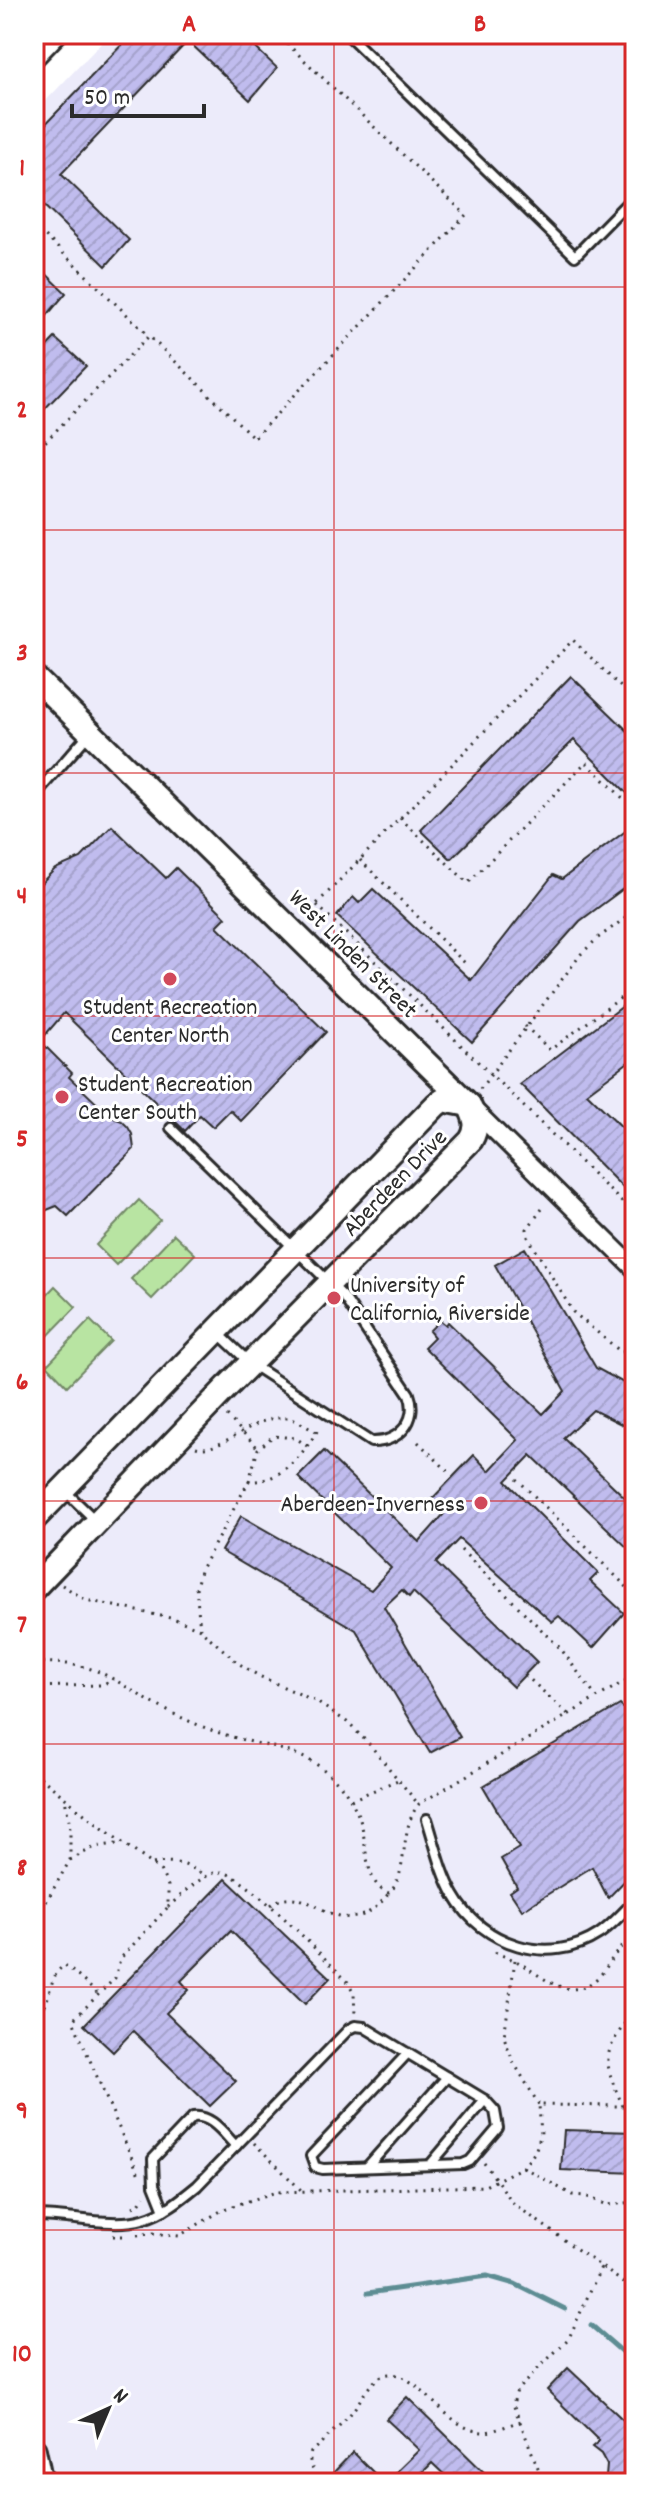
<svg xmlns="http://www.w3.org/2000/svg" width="669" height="2517" viewBox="0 0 669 2517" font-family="Dekko,sans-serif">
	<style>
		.built { fill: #ecebfa }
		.green { fill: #b8e4a2; stroke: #728866; stroke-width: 2 }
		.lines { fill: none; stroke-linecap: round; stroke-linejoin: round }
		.stream { stroke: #5d8d93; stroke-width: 5 }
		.building { fill: url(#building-hatch); stroke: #2b2b2b; stroke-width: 2 }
		.lane-casing { stroke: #2b2b2b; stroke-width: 14 }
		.street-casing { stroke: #2b2b2b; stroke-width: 22 }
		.secondary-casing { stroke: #2b2b2b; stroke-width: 28 }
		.path { stroke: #2b2b2b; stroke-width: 3; stroke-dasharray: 2 6; stroke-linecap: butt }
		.lane { stroke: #fff; stroke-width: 8 }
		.street { stroke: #fff; stroke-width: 16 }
		.secondary { stroke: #fff; stroke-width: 22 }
		.grid { fill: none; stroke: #d62828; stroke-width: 2; stroke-opacity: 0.55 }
		.poi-dot { fill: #d1495b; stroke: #fff; stroke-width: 3 }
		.labels { text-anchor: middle; stroke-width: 6; stroke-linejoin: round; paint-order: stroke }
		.street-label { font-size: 24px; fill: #2b2b2b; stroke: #fff }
		.poi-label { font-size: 24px; fill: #2b2b2b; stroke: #fff; text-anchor: start }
		.neatline { fill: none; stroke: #d62828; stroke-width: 3 }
		.grid-label { font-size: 26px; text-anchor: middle; font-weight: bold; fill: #d62828 }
	</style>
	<defs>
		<pattern id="building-hatch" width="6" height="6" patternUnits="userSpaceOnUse" patternTransform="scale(2)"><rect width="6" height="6" fill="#c0bcee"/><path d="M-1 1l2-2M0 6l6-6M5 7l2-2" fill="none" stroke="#a5a2cc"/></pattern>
	</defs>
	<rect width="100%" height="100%" fill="#fff"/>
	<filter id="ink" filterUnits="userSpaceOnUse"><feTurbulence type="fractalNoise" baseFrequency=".0125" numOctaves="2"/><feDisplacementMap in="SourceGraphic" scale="16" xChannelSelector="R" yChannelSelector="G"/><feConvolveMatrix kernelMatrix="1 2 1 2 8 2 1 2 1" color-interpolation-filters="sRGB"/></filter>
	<g filter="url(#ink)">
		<polygon class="built" points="110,34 635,34 635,2483 34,2483 34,113"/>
		<g class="green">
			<polygon points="139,1200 160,1220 116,1265 96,1245"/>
			<polygon points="174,1234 195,1254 152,1299 131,1279"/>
			<polygon points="55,1286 76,1307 34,1350 34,1308"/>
			<polygon points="90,1320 111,1341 67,1386 47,1365"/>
		</g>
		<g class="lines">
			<g class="stream">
				<polyline points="368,2293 487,2276 515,2284 565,2309"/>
				<polyline points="591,2325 635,2363"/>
			</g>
		</g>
		<g class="building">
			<polygon points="132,34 241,34 277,68 250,100 188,41 61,174 129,240 106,266 34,196 34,136"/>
			<polygon points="34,262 66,293 34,331"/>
			<polygon points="55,338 86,366 34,420 34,360"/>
			<polygon points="571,676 635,738 635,801 574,740 451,859 421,830"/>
			<polygon points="635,824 635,880 580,921 472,1042 337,916 353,897 359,903 373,889 471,980 553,875 562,879"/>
			<polygon points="112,826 166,878 176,868 226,917 217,926 326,1032 241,1121 230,1110 213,1127 200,1115 185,1131 64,1013 40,1041 72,1073 69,1077 111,1117 122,1121 128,1127 132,1134 134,1149 68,1216 57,1206 34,1215 34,904 36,891 41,883 55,869 81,858"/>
			<polygon points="635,997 635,1057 587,1093 635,1140 635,1200 520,1084"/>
			<polygon points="525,1248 596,1368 635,1389 635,1431 593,1410 563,1438 635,1507 635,1555 531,1455 506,1481 598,1573 590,1581 624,1613 593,1648 559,1616 552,1622 459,1539 436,1563 537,1662 513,1687 413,1592 409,1597 402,1590 384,1607 460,1737 430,1753 356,1630 221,1551 241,1516 371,1590 391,1568 298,1477 324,1451 419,1542 444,1514 431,1500 474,1455 489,1471 518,1440 424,1347 434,1337 429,1331 440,1320 446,1325 448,1322 543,1414 565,1391 495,1265"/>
			<polygon points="620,1705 635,1719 635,1870 608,1898 592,1867 522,1910 510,1892 517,1887 501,1859 519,1848 483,1786"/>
			<polygon points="226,1879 330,1978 305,2004 231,1931 181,1981 189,1990 166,2013 236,2081 210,2106 133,2031 113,2052 84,2025"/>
			<polygon points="564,2130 635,2132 635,2173 561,2170"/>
			<polygon points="568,2368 635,2431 635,2483 614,2483 614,2478 606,2477 607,2465 601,2454 592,2447 599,2441 547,2390"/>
			<polygon points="407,2397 495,2483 453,2483 432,2463 412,2483 385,2483 419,2450 386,2419"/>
			<polygon points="353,2452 384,2483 342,2483 332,2474"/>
		</g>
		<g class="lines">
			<defs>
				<g id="lane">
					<polyline points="347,34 575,256 635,195"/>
					<polyline points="34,796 88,735"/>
					<path d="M 171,1128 L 343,1296 L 409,1394 C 419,1420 399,1443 371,1442 L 251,1364 L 217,1332"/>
					<polyline points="64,1490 97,1522"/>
					<path d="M 427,1819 C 435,1844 441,1872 454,1895 C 482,1945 549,1967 599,1934 C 612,1925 624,1912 635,1900"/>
					<polyline points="430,2165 485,2100"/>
					<polyline points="368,2166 447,2077"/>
					<path d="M 164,2210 L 154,2185 L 153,2159 L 193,2117 C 211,2114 224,2134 236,2146"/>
					<path d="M 34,2216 C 67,2215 112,2228 143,2219 C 164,2213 180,2200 197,2186 L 349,2029 L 355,2026 L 364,2027 L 485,2100 L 495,2111 L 498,2128 L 470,2161 L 463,2164 L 323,2169 L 315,2167 L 311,2156 L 408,2053"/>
				</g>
				<g id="street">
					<polyline points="34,59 58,34"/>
					<polyline points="471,1107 635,1269"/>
				</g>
				<g id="secondary">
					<path d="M 34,677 L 469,1105 C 475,1118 479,1126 471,1140 L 225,1389 L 34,1588"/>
					<polyline points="34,1519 436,1105 443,1100 469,1105"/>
					<polyline points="34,2450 41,2483"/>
				</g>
			</defs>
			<use href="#lane" class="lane-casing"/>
			<use href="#street" class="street-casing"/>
			<use href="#secondary" class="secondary-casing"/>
			<g class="path">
				<polyline points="34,225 149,336"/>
				<polyline points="34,453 149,336 254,438 466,215 277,34"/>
				<polyline points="400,818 468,883 586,762 635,810"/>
				<polyline points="360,860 468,966"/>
				<polyline points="317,905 635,1215"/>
				<polyline points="306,915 573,640 635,701"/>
				<polyline points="525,1026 550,1050 622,997 635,982"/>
				<polyline points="480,1089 581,954 598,938 635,911"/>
				<polyline points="542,1209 527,1229 528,1237 573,1312 621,1352 630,1351 635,1346"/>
				<polyline points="227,1416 258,1448"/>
				<polyline points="418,1442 448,1471"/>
				<path d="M 196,1447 C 221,1455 252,1414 287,1418 C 298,1420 307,1427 316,1432"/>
				<polyline points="517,1479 635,1595"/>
				<polyline points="249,1481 258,1449 273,1436 296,1438 307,1446"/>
				<polyline points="461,1550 561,1649 596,1697"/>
				<polyline points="62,1585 86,1600 175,1619 200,1629 238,1663 259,1676 315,1701 347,1722 370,1745 419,1805"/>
				<path d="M 200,1629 L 196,1587 L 200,1571 L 249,1481 C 282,1483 305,1452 320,1426"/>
				<path d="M 34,1662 C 53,1663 71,1663 88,1668 C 114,1676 135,1694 158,1706 C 179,1717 203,1728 226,1735 C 263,1747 303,1748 332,1777 C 346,1789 355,1805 361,1823 C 367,1842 364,1886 389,1893 C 410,1873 398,1829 419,1804 L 635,1675"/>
				<polyline points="525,1675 568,1714"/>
				<polyline points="34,1687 102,1685 113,1679"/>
				<polyline points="34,1772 94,1822 160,1870 168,1886 168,1907 120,1959 115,1978 74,2019 74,2023 140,2177"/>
				<polyline points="351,1800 400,1779"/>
				<polyline points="70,1860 95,1847 123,1843"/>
				<path d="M 153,1864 C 174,1859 190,1865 207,1877"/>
				<path d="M 271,1905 C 309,1874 341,1956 389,1893"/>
				<path d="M 168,1907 C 182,1895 199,1876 218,1872 C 242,1868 328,1963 348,1982 L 354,1993 L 355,2015"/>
				<polyline points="34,1923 70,1860 70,1826 65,1799"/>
				<path d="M 495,1952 C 502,1956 511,1958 518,1962 C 545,1978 573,2007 602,1973 C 613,1959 618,1946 635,1936"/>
				<polyline points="515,1960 504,2037 513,2061 539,2105"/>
				<path d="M 623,2106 C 597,2050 607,2055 635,2006"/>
				<polyline points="254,2143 302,2191"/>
				<polyline points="484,2163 514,2204 635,2291"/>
				<polyline points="523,2167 572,2195 585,2196 608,2205 635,2202"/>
				<path d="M 43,2203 L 43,2135 L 34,2082 L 37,2016 C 53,2004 46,1976 65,1965 L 98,1994"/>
				<polyline points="133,2207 139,2204 144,2196"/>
				<polyline points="137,2235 153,2233 179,2236 224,2209 276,2192 485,2186 523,2167 535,2152 541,2134 539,2105 623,2106 635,2111"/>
				<polyline points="113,2236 129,2236"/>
				<path d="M 321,2483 C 315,2474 307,2464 311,2452 C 324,2440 339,2427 351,2413 C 360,2402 369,2382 382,2376 C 413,2361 445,2433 485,2432 C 496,2431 510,2424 521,2421"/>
				<polyline points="544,2483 513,2404 517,2390 569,2338 601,2267"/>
			</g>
			<use href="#lane" class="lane"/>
			<use href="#street" class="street"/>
			<use href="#secondary" class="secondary"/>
		</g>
	</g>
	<path class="grid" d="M 334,34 L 334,2483M 34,287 L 635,287M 34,530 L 635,530M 34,773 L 635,773M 34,1016 L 635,1016M 34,1258 L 635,1258M 34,1501 L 635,1501M 34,1744 L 635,1744M 34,1987 L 635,1987M 34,2230 L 635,2230"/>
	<g class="poi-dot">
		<circle cx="170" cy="979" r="8"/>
		<circle cx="62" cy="1097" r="8"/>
		<circle cx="334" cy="1298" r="8"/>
		<circle cx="481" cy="1503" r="8"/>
	</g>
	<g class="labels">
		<g class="street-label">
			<text transform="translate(354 953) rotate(45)" y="8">West Linden Street</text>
			<text transform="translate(394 1182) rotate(-46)" y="8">Aberdeen Drive</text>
		</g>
		<g class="poi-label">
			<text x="170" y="1014" text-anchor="middle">Student Recreation<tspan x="170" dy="28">Center North</tspan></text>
			<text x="78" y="1091">Student Recreation<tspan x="78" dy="28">Center South</tspan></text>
			<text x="350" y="1292">University of<tspan x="350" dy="28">California, Riverside</tspan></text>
			<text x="465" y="1511" text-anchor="end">Aberdeen-Inverness</text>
		</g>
	</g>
	<rect width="669" height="2517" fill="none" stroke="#fff" stroke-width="88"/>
	<g transform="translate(108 2409) rotate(44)" stroke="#ffffff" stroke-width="6" paint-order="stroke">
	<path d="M0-6L14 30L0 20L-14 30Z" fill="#2b2b2b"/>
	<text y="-12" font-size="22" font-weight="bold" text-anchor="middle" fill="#2b2b2b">N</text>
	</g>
	<path d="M72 104v12h132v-12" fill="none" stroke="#2b2b2b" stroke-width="4"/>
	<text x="84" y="104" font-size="24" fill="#2b2b2b" stroke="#ffffff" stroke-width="6" paint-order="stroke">50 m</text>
	<rect x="44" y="44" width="581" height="2429" class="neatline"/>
	<g class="grid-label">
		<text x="189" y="31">A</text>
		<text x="480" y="31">B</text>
		<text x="22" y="175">1</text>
		<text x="22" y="417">2</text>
		<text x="22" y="660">3</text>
		<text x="22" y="903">4</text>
		<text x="22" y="1146">5</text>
		<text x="22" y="1389">6</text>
		<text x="22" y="1632">7</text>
		<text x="22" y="1875">8</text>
		<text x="22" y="2118">9</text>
		<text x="22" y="2361">10</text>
	</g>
</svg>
